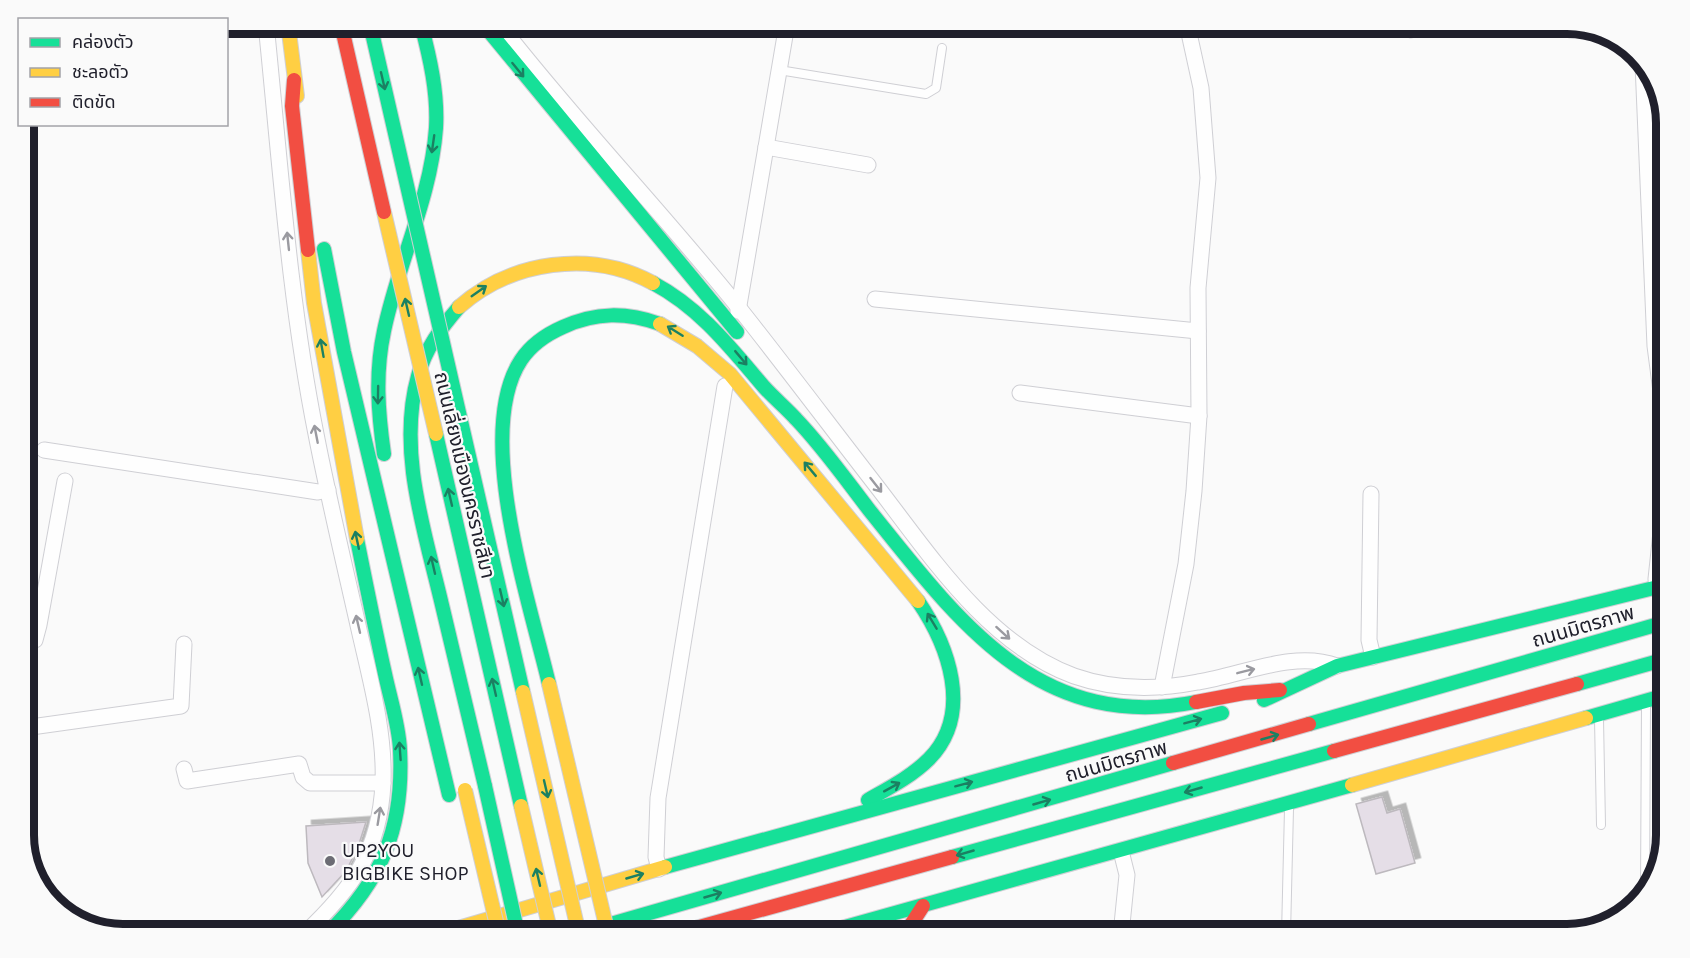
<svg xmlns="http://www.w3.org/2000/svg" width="1690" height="958" viewBox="0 0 1690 958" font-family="Karla,'Noto Sans Thai',sans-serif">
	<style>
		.building { fill: #e5dee7; stroke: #bdb9be; stroke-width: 1.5; filter: url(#shadow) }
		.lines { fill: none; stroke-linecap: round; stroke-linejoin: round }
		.lane-casing { stroke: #cfcfd4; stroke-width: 10 }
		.street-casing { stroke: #cfcfd4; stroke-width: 17 }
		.fast-casing { stroke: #cfcfd4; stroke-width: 16 }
		.slow-casing { stroke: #cfcfd4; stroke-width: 16 }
		.jam-casing { stroke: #cfcfd4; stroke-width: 16 }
		.lane { stroke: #fefefe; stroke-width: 8 }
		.street { stroke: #fefefe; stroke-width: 15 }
		.fast { stroke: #16e098; stroke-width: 14 }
		.slow { stroke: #ffcf43; stroke-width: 14 }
		.jam { stroke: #f24e42; stroke-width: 14 }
		.fast-bridge-casing { stroke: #cfcfd4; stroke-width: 16; stroke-linecap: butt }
		.slow-bridge-casing { stroke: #cfcfd4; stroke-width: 16; stroke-linecap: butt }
		.jam-bridge-casing { stroke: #cfcfd4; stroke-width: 16; stroke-linecap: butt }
		.fast-bridge { stroke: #16e098; stroke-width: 14 }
		.slow-bridge { stroke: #ffcf43; stroke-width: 14 }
		.jam-bridge { stroke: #f24e42; stroke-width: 14 }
		.oneway { stroke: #1b8062 }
		.oneway2 { stroke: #9a9aa0 }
		.poi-dot { fill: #6c6c74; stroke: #fafafa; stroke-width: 2 }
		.labels { text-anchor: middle; stroke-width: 4.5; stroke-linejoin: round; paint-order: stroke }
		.street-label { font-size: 20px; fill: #20202c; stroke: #fafafa }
		.poi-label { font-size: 20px; fill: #20202c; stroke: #fafafa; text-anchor: start }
		.rim { fill: none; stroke: #20202c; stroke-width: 8 }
	</style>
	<defs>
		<filter id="shadow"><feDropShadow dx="5.5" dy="-5.5" stdDeviation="0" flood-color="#0004"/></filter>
	</defs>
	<rect width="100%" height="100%" fill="#fafafa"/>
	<g class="building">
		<polygon points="1382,797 1387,813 1400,809 1415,863 1376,874 1356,804"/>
		<polygon points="366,822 358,847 346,871 322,897 308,863 306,826"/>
	</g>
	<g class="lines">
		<defs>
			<g id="lane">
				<polyline points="779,70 926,94 936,88 942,48"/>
				<polyline points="1599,719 1601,825"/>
				<polyline points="1645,892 1646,705"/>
				<polyline points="1286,934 1289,809"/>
			</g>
			<g id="street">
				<path d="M 266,24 C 280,161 289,299 316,434 C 329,501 345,567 360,634 C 371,682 385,733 383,783 C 380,851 352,889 304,934"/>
				<polyline points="1098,24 1101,24"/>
				<polyline points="1409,24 1411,30"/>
				<path d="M 503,29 C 578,125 663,213 739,308 C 785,366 830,426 875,484 C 930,555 987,644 1074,676 C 1114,690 1157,690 1198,682 C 1243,675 1293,650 1337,666"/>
				<polyline points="1643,64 1655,346 1666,430"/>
				<polyline points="766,147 868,165"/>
				<polyline points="875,299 1198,331"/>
				<polyline points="738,311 787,24"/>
				<polyline points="1020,393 1199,416"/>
				<polyline points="44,450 318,492 328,490"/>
				<polyline points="1371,494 1369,640 1373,657"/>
				<polyline points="1657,588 1656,579 1666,485"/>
				<polyline points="24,644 35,640 39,625 65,481"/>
				<polyline points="1162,687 1186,564 1194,491 1199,416 1198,288 1208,178 1201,88 1187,24"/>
				<polyline points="24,728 181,706 184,644"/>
				<polyline points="184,769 187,781 299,764 303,777 310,783 383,783"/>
				<polyline points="659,869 656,857 658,798 725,386"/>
				<polyline points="1121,934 1127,875 1121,851"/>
			</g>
			<g id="fast">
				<polyline points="483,24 737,332"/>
				<polyline points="324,249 344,352 449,795"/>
				<path d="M 653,283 C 700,308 730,347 764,387 C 774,398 786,408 796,419 C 823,447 846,480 870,511 C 957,619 1038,733 1196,702"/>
				<path d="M 459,307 C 441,328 425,349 418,376 C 397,451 425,532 442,605 C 456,665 471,726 485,786"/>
				<path d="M 384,454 C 378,412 375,373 384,331 C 398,263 431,198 436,128 C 438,93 430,58 421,24"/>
				<path d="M 549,684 C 530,603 473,433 521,360 C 531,345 547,334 563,327 C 596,312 626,312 660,324"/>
				<polyline points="1577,684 1666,659"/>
				<polyline points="1264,700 1337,666 1666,585"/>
				<polyline points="1586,718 1666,695"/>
				<polyline points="1309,724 1666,622"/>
				<path d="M 868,800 C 889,788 912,776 929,759 C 974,713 948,645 918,601"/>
				<polyline points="952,857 1334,751"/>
				<polyline points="665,867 1222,713"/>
				<polyline points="583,932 1173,763"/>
				<path d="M 327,934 C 382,880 404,828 400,750 C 399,725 390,698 385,674 C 375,629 366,584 357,539"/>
				<polyline points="820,934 1352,785"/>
			</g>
			<g id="slow">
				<polyline points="288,24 297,96"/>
				<polyline points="308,250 314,303 357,539"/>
				<path d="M 459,307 C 511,261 591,249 653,283"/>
				<polyline points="660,324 697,346 730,374 918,601"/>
				<polyline points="1352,785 1586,718"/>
				<polyline points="438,934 665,867"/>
			</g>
			<g id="jam">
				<polyline points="294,80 292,106 308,250"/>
				<polyline points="1196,702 1244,693 1280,690"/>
				<polyline points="1334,751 1577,684"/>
				<polyline points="1173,763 1309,724"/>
				<polyline points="674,934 952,857"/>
				<polyline points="905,934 923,906"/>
			</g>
		</defs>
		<use href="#lane" class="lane-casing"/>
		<use href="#street" class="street-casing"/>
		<use href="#fast" class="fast-casing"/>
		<use href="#slow" class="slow-casing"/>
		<use href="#jam" class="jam-casing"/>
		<use href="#lane" class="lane"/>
		<use href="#street" class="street"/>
		<use href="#fast" class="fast"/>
		<use href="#slow" class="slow"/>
		<use href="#jam" class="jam"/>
		<defs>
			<g id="fast-bridge">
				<polyline points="370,24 523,692"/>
				<polyline points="436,434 521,806"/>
				<polyline points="485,786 518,934"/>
			</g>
			<g id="slow-bridge">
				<polyline points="384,212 436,434"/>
				<polyline points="549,684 608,934"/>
				<polyline points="523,692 579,934"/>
				<polyline points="465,790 499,934"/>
				<polyline points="521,806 551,934"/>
			</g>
			<polyline id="jam-bridge" points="341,24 384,212"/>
		</defs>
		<use href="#fast-bridge" class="fast-bridge-casing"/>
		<use href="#slow-bridge" class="slow-bridge-casing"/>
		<use href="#jam-bridge" class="jam-bridge-casing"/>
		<use href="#fast-bridge" class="fast-bridge"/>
		<use href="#slow-bridge" class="slow-bridge"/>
		<use href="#jam-bridge" class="jam-bridge"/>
	</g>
	<defs><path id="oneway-shaft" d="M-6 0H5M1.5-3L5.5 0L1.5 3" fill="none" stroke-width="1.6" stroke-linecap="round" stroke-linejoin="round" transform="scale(1.5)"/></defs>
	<g class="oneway">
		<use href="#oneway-shaft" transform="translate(518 70) rotate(51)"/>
		<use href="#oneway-shaft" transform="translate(383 81) rotate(77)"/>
		<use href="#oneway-shaft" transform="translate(433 144) rotate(98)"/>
		<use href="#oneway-shaft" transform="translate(479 291) rotate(-35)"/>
		<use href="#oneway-shaft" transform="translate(407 307) rotate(-103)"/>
		<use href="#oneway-shaft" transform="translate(675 331) rotate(-148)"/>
		<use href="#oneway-shaft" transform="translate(322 348) rotate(-100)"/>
		<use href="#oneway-shaft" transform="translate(741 358) rotate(50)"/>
		<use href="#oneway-shaft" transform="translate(378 395) rotate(91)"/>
		<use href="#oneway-shaft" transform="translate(810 469) rotate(-130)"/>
		<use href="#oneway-shaft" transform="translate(450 497) rotate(-103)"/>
		<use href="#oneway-shaft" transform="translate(357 540) rotate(-102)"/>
		<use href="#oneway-shaft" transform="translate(433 565) rotate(-103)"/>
		<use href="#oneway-shaft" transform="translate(502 598) rotate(77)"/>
		<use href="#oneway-shaft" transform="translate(932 621) rotate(-121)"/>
		<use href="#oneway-shaft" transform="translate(420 676) rotate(-103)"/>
		<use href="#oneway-shaft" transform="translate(494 687) rotate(-103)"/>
		<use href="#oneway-shaft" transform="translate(1193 721) rotate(-15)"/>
		<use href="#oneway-shaft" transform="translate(1270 737) rotate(-16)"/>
		<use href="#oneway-shaft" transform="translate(400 751) rotate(-94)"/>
		<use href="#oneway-shaft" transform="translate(964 784) rotate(-15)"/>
		<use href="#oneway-shaft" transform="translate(892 787) rotate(-29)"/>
		<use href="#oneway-shaft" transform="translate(546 789) rotate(77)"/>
		<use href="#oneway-shaft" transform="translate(1193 790) rotate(164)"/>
		<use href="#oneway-shaft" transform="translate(1042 802) rotate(-16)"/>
		<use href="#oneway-shaft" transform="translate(965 853) rotate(164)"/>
		<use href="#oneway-shaft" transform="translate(635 876) rotate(-16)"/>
		<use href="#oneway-shaft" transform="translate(538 877) rotate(-103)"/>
		<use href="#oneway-shaft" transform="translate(713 895) rotate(-16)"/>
	</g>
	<g class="oneway2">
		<use href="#oneway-shaft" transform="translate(288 241) rotate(-96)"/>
		<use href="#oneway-shaft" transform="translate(316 434) rotate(-101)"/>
		<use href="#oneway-shaft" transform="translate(876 485) rotate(52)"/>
		<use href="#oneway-shaft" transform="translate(358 624) rotate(-103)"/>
		<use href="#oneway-shaft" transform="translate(1003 633) rotate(42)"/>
		<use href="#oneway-shaft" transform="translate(1246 671) rotate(-14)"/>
		<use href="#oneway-shaft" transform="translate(379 816) rotate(-81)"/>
	</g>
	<circle class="poi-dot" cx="330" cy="861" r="6"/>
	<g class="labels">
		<g class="street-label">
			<text transform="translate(465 475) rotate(77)" y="7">ถนนเลี่ยงเมืองนครราชสีมา</text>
			<text transform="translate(1583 626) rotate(-16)" y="7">ถนนมิตรภาพ</text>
			<text transform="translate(1116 761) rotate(-16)" y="7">ถนนมิตรภาพ</text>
		</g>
		<g class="poi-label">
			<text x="342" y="857">UP2YOU<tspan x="342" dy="23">BIGBIKE SHOP</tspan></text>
		</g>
	</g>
	<path d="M0 0H1690V958H0ZM123 34H1567A89 89 0 0 1 1656 123V835A89 89 0 0 1 1567 924H123A89 89 0 0 1 34 835V123A89 89 0 0 1 123 34Z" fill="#fafafa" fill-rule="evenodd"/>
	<path class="rim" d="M123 34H1567A89 89 0 0 1 1656 123V835A89 89 0 0 1 1567 924H123A89 89 0 0 1 34 835V123A89 89 0 0 1 123 34Z"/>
	<rect x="18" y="18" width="210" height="108" fill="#fafafa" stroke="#a3a3a8" stroke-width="1.5"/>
	<rect x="30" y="38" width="30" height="9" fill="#16e098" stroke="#a3a3a8" stroke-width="1.5"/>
	<text x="72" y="48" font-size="18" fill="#20202c">คล่องตัว</text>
	<rect x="30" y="68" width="30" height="9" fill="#ffcf43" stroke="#a3a3a8" stroke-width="1.5"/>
	<text x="72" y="78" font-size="18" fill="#20202c">ชะลอตัว</text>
	<rect x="30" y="98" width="30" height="9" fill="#f24e42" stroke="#a3a3a8" stroke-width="1.5"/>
	<text x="72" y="108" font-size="18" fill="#20202c">ติดขัด</text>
</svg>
